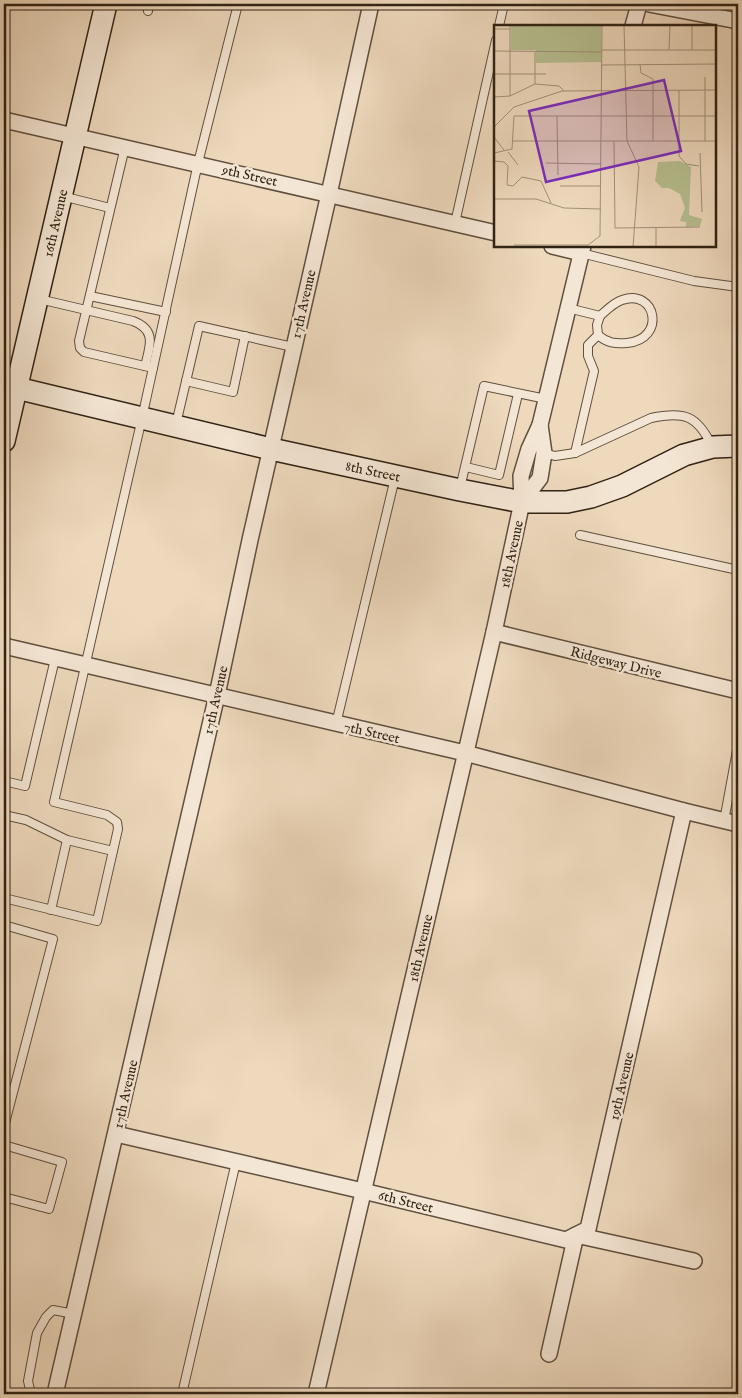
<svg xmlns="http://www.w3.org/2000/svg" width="742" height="1398" viewBox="0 0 742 1398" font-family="'IM FELL English',serif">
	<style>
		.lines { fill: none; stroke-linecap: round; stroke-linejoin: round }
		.lane-casing { stroke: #60503e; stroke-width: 10 }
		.street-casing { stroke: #60503e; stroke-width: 18 }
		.secondary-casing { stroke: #302314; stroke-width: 24 }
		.lane { stroke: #f4e6d4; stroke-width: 8 }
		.street { stroke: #f4e6d4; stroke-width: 15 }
		.secondary { stroke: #f4e6d4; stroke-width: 21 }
		.labels { text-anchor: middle; stroke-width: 5; stroke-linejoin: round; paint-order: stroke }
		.street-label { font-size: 14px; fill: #302314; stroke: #f4e6d4 }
		.inset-road { fill: none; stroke: #a29079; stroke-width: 1 }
		.view { fill: #7b2cbf; fill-opacity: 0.15; stroke: #7b2cbf; stroke-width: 2.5 }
		.inset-edge { fill: none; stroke: #302314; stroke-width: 2.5 }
	</style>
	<rect width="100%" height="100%" fill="#eed9bd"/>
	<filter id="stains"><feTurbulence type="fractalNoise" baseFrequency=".004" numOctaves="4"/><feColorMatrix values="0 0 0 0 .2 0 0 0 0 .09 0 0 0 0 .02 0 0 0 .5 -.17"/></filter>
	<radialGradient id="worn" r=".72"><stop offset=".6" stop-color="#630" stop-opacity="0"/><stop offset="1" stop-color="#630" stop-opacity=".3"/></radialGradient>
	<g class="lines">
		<defs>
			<g id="lane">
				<polyline points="148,11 149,4"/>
				<polyline points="499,26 504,4"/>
				<polyline points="125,147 79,341 80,348 84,352 153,368"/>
				<polyline points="62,196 110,208"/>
				<polyline points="455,223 496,40"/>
				<polyline points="581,253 694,281 738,287"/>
				<polyline points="90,296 166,312"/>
				<path d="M 39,299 L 133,321 C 157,330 150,346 145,366"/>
				<path d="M 568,308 L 600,316 C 607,310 613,303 622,300 C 656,288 667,339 627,343 C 615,344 607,343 598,335 L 588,345 L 588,356 L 594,371 L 575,453"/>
				<polyline points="598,335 597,325 600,316"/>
				<polyline points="186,381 233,392 245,336"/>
				<polyline points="176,424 199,326 293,347"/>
				<path d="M 544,453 L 555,456 L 575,453 L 651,418 C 684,411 697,415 712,446"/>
				<polyline points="466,467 499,475 518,394"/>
				<polyline points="460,488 484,386 546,399"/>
				<polyline points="580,535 738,570"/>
				<polyline points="336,724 395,478"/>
				<polyline points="4,781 25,786 55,659"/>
				<polyline points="4,815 26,820 67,840"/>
				<polyline points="724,821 738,745"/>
				<polyline points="4,898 97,921 118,829 117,822 107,815 54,802 142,418 198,163 238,4"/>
				<polyline points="51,910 67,840 113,851"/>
				<polyline points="4,925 53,939 4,1127"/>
				<polyline points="4,1145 62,1162 49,1209 4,1197"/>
				<polyline points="31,1394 28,1381 37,1333 46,1317 53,1310 74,1314"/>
				<polyline points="182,1394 236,1162"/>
			</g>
			<g id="street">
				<polyline points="649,4 738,21"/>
				<polyline points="633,26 639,4"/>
				<polyline points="4,120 496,233"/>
				<polyline points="552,246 581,253"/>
				<polyline points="522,502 540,478 544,453 540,425"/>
				<polyline points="494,632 738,691"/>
				<polyline points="4,646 465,753 684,811 738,824"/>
				<polyline points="116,1134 363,1191 566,1240 576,1235 694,1261"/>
				<polyline points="549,1354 576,1235 588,1229 684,811"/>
				<polyline points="55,1394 217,695 250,540 329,194 371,4"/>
				<polyline points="316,1394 494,632 522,502 521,476 529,449 540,425 583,246"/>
			</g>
			<g id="secondary">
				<polyline points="4,385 271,449 460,490 522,502 567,502 591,497 622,486 684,455 713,447 738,446"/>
				<polyline points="4,441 106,4"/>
			</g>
		</defs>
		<use href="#lane" class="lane-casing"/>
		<use href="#street" class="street-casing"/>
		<use href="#secondary" class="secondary-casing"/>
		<use href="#lane" class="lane"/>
		<use href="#street" class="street"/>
		<use href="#secondary" class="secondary"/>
	</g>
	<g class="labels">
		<g class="street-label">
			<text transform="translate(250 175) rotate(13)" y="5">9th Street</text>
			<text transform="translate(55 223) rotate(-77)" y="5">16th Avenue</text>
			<text transform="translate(303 304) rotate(-77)" y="5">17th Avenue</text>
			<text transform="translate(373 471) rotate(12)" y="5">8th Street</text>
			<text transform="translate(511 554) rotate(-78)" y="5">18th Avenue</text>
			<text transform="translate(616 662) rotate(14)" y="5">Ridgeway Drive</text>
			<text transform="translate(215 700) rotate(-77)" y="5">17th Avenue</text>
			<text transform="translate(372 732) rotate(13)" y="5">7th Street</text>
			<text transform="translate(420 948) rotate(-77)" y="5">18th Avenue</text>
			<text transform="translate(621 1086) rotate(-77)" y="5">19th Avenue</text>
			<text transform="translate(125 1094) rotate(-77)" y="5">17th Avenue</text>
			<text transform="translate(406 1201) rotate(14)" y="5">6th Street</text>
		</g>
	</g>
	<g transform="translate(494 25)">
		<rect width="222" height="222" fill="#eed9bd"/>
		<path d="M 186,136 L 197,142 L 195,190 L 208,194 L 206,201 L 192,202 L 192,197 L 186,196 L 191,183 L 186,169 L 175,163 L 168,163 L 161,156 L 164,137 Z" fill="#b7c092"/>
		<path d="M 17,0 L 107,0 L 107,37 L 42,38 L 42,25 L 17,25 Z" fill="#b7c092"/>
		<path class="inset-road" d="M 130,0 L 133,116 L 145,142 L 139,222M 198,0 L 198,25M 0,4 L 16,4M 108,25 L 223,25M 175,25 L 176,0M 0,26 L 108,27M 41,27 L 41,59M 146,39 L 147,48 L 159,54 L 159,116M 108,40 L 223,39M 0,49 L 52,49M 211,52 L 211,116M 41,59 L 65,61 L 70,66M 185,65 L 185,131 L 192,139 L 205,141M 16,71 L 16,0M 0,72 L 16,71 L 41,59M 63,91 L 64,150M 0,102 L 20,82 L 68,66 L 223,65M 0,112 L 10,125M 19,116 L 223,116M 120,116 L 121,203 L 206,202M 14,127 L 24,140M 0,128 L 18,124 L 20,91 L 223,91M 206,128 L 208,187M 0,136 L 10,137 L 14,141 L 13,160 L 19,161 L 28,152 L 47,156 L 57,178M 52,138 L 107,139M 66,161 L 107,161M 0,174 L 42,174 L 70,183 L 107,184M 162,203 L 162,222M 20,220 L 94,220 L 106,211 L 108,0"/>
		<path class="view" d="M 170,55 L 187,126 L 52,157 L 35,86 Z"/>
		<rect width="222" height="222" class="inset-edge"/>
	</g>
	<rect width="742" height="1398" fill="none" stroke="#eed9bd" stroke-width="20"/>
	<rect x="5" y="5" width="732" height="1388" fill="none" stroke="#302314" stroke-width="2.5"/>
	<rect x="10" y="10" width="722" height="1378" fill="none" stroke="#302314"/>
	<rect width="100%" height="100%" filter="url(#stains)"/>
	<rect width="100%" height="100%" fill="url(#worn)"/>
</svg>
